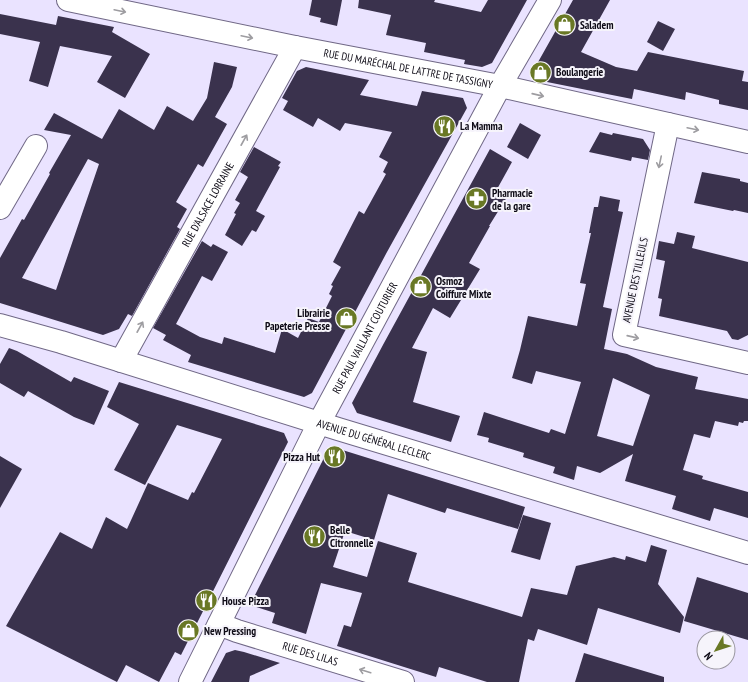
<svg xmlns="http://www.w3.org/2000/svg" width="748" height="682" viewBox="0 0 748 682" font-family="'PT Sans Narrow',sans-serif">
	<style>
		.building { fill: #3a324d; fill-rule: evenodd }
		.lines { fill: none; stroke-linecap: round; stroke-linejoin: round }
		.minor-casing { stroke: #706886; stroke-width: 24 }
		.minor { stroke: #fff; stroke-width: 22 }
		.oneway { stroke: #9e9da1 }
		.labels { text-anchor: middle; stroke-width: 4; stroke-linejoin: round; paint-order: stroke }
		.poi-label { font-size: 11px; font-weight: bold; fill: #0d0a15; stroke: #f6f4fb; text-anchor: start }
		.street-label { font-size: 11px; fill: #0d0a15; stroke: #f6f4fb }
	</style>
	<rect width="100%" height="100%" fill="#eae3ff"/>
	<g class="building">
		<polygon points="312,0 342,0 337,26 320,22 321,18 309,15"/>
		<polygon points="359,0 435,0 434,2 481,12 488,0 527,0 492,63 482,67 464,64 465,60 424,52 426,43 386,35 391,15 358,8"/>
		<polygon points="573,0 610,0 581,52 616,67 637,71 648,52 744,71 742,81 748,82 748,110 719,104 719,100 686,92 685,100 634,89 632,99 537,80 533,71"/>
		<polygon points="0,14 56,25 58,16 114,27 112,32 150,54 125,98 97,82 112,56 60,46 48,87 29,81 40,42 0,34"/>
		<polygon points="658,21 675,29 663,51 647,42"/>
		<path d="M 214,62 L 237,67 L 232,87 L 215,117 L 227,124 L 203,167 L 198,164 L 176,202 L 187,209 L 177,227 L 180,229 L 132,316 L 128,314 L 119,329 L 103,335 L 0,303 L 0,258 L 22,219 L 24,220 L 50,174 L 49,173 L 71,135 L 44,130 L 54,113 L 102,139 L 119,109 L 154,130 L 167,106 L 193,121 L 207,98 ZM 88,159 L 99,164 L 56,290 L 22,278 Z"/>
		<polygon points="306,67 369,80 360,95 417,106 422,91 463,98 467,108 387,252 312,393 304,397 188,362 191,355 163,340 166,335 153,328 202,241 211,247 213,244 228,252 212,281 202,276 176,324 200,337 222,344 224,337 275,353 282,329 298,338 308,318 319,322 332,296 329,294 333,286 331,285 341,267 333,262 359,211 364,214 386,174 383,172 388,162 379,157 392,132 345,123 340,131 318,118 313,127 283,110 288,101 282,98 297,71"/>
		<polygon points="520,123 541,135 528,159 507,147"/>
		<polygon points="600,132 612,135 613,133 643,139 650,150 648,160 632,157 631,161 589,152"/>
		<polygon points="254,147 281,162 278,166 280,167 256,211 265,216 256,232 252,230 242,246 225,235 236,214 234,213 240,203 235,200 248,177 240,172"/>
		<polygon points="490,149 512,162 496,191 507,197 489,226 490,226 469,263 480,269 450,318 433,308 412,348 427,352 413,402 460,416 451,442 357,413 352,403 384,343"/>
		<polygon points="702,172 740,179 740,181 748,183 748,213 734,210 733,211 694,203"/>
		<path d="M 600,196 L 620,200 L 618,211 L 623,212 L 603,307 L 612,309 L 604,349 L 627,354 L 656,367 L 698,377 L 695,389 L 748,399 L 748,421 L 744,421 L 743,423 L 739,422 L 738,426 L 715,421 L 710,438 L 694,434 L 683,470 L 703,476 L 702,479 L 748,492 L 748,518 L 714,508 L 710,521 L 672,509 L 676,496 L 625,481 L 633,454 L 600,473 L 577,466 L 574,480 L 553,473 L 555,467 L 523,457 L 524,453 L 488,442 L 489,438 L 477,435 L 484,412 L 549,433 L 551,429 L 565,434 L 581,382 L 536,371 L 532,384 L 512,378 L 520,350 L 528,316 L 577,326 L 586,284 L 580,283 L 591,233 L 589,233 L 594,207 L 598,207 ZM 613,378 L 650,395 L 633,446 L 597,436 Z"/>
		<polygon points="677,232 695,236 692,248 748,262 748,335 738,340 732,339 727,331 659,316 662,299 658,298 665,261 656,259 659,241 674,244"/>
		<polygon points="9,348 17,351 71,382 74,377 109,391 94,425 74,417 28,391 24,397 0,383 0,364"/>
		<polygon points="119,382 284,433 288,442 181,655 175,652 159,682 126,665 117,682 6,626 60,532 92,549 106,517 127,529 148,483 188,500 192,492 194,493 222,439 177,425 145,485 114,470 139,424 107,407"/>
		<polygon points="336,448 525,507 518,529 447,508 445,513 388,494 374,540 345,531 333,567 367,577 378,541 417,553 408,582 522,617 531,588 567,595 576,566 614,557 625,560 626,556 646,562 651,545 667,550 658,584 684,617 680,633 598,608 587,645 538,629 534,641 528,639 519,682 487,682 439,667 436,677 337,646 344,625 351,627 362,593 321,583 306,634 272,623 275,613 250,605 327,452"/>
		<polygon points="0,456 22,469 0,508"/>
		<polygon points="523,515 551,523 540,560 511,552"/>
		<polygon points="697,577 748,593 748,640 684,621"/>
		<polygon points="235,650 244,652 280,663 250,676 249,682 211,682 226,653"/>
		<polygon points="584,653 664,677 664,682 575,682"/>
	</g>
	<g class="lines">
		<defs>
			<g id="minor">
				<path id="s1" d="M 68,0 L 295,47 L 500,86 L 748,142"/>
				<polyline points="668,124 624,335 748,363"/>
				<polyline points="0,208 36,146"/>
				<path id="s2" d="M 0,325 L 61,342 L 338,429 L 748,553"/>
				<path id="s3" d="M 121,361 L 295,47"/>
				<path id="s4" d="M 219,624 L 237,631 L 403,682"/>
				<path id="s5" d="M 190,682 L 319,423 L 500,86 L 550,0"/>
			</g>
		</defs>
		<use href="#minor" class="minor-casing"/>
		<use href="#minor" class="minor"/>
	</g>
	<defs><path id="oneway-shaft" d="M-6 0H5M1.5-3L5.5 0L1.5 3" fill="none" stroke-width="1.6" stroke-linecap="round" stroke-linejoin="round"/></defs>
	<g class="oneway">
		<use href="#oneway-shaft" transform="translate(120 11) rotate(12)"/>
		<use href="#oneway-shaft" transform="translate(247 37) rotate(12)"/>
		<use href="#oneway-shaft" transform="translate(538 95) rotate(13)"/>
		<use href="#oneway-shaft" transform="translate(693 129) rotate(12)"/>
		<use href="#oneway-shaft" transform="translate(244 140) rotate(-61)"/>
		<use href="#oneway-shaft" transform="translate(660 162) rotate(102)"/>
		<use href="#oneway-shaft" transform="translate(140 327) rotate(-61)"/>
		<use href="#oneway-shaft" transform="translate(633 337) rotate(13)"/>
		<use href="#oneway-shaft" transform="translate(365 671) rotate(-163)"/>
	</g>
	<defs>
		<symbol id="shop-disc" viewBox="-11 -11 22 22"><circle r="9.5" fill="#697825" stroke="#f6f4fb"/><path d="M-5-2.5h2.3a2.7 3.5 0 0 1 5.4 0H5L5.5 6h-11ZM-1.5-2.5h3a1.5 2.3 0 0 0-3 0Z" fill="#fff"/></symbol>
		<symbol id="restaurant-disc" viewBox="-11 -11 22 22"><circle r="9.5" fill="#697825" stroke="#f6f4fb"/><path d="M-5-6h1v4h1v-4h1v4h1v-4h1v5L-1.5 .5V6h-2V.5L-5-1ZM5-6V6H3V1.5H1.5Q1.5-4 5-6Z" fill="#fff"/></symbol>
		<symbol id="pharmacy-disc" viewBox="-11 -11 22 22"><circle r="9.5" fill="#697825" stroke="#f6f4fb"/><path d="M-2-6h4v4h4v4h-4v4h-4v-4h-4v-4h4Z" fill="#fff"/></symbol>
	</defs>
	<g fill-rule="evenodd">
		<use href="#shop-disc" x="552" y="12" width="25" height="25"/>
		<use href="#shop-disc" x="528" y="60" width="25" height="25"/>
		<use href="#restaurant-disc" x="432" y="114" width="25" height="25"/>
		<use href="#pharmacy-disc" x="464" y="186" width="25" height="25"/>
		<use href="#shop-disc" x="408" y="274" width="25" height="25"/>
		<use href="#shop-disc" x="334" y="306" width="25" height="25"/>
		<use href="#restaurant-disc" x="322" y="444" width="25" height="25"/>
		<use href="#restaurant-disc" x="302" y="524" width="25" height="25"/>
		<use href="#restaurant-disc" x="194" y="588" width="25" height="25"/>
		<use href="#shop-disc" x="176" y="618" width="25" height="25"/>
	</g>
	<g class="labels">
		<g class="poi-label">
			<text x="580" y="29">Saladem</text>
			<text x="556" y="76">Boulangerie</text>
			<text x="460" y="130">La Mamma</text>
			<text x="492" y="197">Pharmacie<tspan x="492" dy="13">de la gare</tspan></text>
			<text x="436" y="285">Osmoz<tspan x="436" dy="13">Coiffure Mixte</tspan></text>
			<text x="330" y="317" text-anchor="end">Librairie<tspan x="330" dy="13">Papeterie Presse</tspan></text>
			<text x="320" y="461" text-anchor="end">Pizza Hut</text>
			<text x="330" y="534">Belle<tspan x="330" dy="13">Citronnelle</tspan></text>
			<text x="222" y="605">House Pizza</text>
			<text x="204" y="635">New Pressing</text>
		</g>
		<g class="street-label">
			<text dy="4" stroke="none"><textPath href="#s1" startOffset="347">RUE DU MARÉCHAL DE LATTRE DE TASSIGNY</textPath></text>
			<text dy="4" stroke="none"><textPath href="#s3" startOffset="179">RUE D'ALSACE LORRAINE</textPath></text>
			<text transform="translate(635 280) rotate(-78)" y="4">AVENUE DES TILLEULS</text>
			<text dy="4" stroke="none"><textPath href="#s5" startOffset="386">RUE PAUL VAILLANT COUTURIER</textPath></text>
			<text dy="4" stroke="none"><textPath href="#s2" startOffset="391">AVENUE DU GÉNÉRAL LECLERC</textPath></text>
			<text dy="4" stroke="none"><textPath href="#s4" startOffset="96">RUE DES LILAS</textPath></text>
		</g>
	</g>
	<g transform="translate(716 650) rotate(231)"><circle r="19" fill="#f6f4fb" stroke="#99969f"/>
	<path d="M0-3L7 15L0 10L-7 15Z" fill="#697825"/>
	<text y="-6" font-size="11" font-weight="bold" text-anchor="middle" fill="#0d0a15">N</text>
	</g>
</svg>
